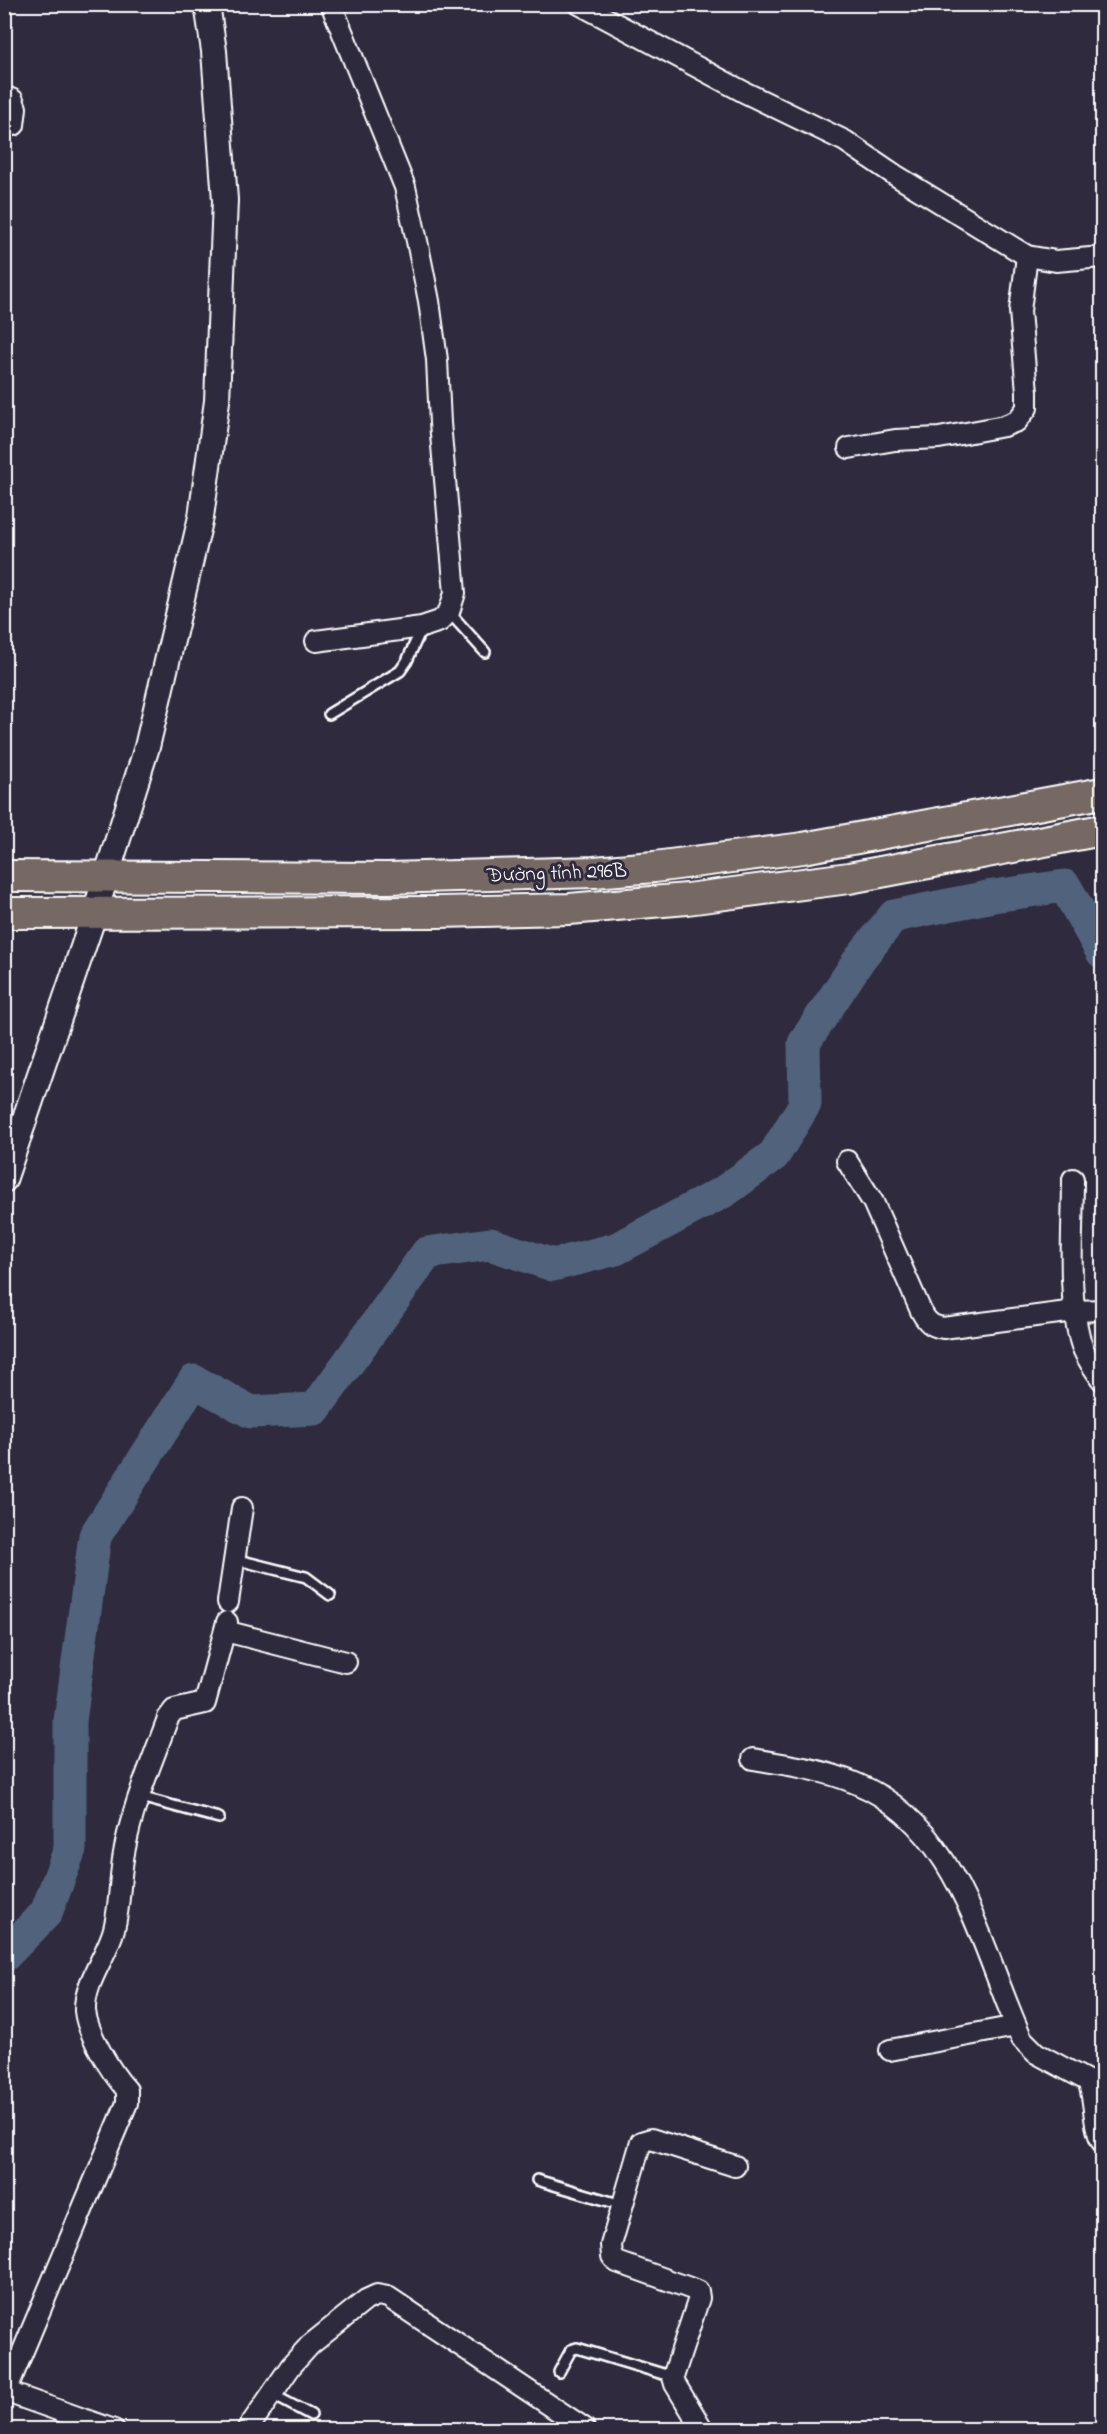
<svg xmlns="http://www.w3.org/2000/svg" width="1107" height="2434" viewBox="0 0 1107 2434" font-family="'Indie Flower',sans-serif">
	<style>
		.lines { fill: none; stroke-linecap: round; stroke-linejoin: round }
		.river { stroke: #51647c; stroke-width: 33 }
		.service-casing { stroke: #fff; stroke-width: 14 }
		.minor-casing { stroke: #fff; stroke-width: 24 }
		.tertiary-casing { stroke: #fff; stroke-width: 28 }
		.primary-casing { stroke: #fff; stroke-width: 34 }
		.service { stroke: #2f2a3d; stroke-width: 9 }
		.minor { stroke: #2f2a3d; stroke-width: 20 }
		.tertiary { stroke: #2f2a3d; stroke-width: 24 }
		.primary { stroke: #766964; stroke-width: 30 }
		.labels { text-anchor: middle; stroke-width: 6; stroke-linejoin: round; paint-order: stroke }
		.street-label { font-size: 21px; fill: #fff; stroke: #2f2a3d }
	</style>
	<rect width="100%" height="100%" fill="#2f2a3d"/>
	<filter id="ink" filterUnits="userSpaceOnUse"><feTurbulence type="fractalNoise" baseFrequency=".0167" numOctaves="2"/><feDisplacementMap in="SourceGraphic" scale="12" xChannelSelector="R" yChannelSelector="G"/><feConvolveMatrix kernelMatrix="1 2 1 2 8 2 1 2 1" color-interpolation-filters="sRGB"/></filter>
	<g filter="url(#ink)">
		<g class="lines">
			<polyline class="river" points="4,1956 46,1913 70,1849 70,1721 95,1536 194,1381 251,1412 315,1409 427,1253 490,1244 553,1265 616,1249 725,1191 774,1155 805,1104 804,1043 861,957 894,916 993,896 1065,886 1102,952"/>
			<defs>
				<g id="service">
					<polyline points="449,612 485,652"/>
					<polyline points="329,714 400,671 407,661 422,627"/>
					<polyline points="234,1559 306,1577 330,1595"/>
					<polyline points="140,1797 219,1818"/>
					<polyline points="537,2180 622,2205"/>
					<polyline points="559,2372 571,2350 577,2348 673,2377"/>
					<polyline points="273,2395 311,2415"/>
				</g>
				<g id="minor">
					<polyline points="579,4 744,92 845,141 895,175 1027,256 1056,261 1102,257"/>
					<polyline points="4,96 13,100 16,108 14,125"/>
					<polyline points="849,448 895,440 939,438 1004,426 1017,421 1027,408 1027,392 1020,311 1027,256"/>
					<polyline points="316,641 422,627 440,621 449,612 455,593 440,423 437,360 429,301 417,241 405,187 331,4"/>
					<path d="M 847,1161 L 873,1202 L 921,1311 C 927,1322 931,1326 943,1328 L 1075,1311 L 1102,1310"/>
					<path d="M 1073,1179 C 1073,1229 1067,1291 1080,1340 C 1084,1355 1093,1367 1102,1380"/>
					<polyline points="228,1602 242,1508"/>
					<polyline points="225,1631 346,1662"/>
					<path d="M 753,1759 C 787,1765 822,1769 855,1783 C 959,1825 980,1947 1022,2039 L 1036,2053 L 1088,2081 C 1096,2101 1092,2124 1102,2142"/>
					<polyline points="890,2050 1016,2026"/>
					<polyline points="4,2391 114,2430"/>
					<path d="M 4,2396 L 127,2103 L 127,2090 C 112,2074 87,2033 85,2011 C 84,1982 107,1956 114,1929 C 121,1902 119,1875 125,1848 C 133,1804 153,1760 168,1718 L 174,1710 L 205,1703 L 227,1622"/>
					<polyline points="247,2430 291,2366 310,2345 366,2300 377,2295 388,2297 584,2428"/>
					<polyline points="703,2430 675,2384 673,2377 699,2298 698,2291 617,2262 612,2256 611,2245 641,2142 651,2139 735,2166"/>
				</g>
				<polyline id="tertiary" points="4,1180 94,915 147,747 201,517 217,401 225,200 214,51 207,4"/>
				<g id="primary">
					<polyline points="4,876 388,878 594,872 654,867 803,848 1102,793"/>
					<polyline points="4,913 439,912 569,909 687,899 849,878 1102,830"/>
				</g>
			</defs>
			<use href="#service" class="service-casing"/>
			<use href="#minor" class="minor-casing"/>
			<use href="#tertiary" class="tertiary-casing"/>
			<use href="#primary" class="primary-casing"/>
			<use href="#service" class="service"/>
			<use href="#minor" class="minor"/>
			<use href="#tertiary" class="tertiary"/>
			<use href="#primary" class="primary"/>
		</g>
	</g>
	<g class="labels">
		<g class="street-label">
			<text transform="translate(557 872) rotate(-2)" y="7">Đường tỉnh 296B</text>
		</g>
	</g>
	<rect width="1107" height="2434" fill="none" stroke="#2f2a3d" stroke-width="24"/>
	<rect x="12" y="12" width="1083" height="2410" fill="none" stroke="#fff" stroke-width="2" filter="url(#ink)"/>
</svg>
